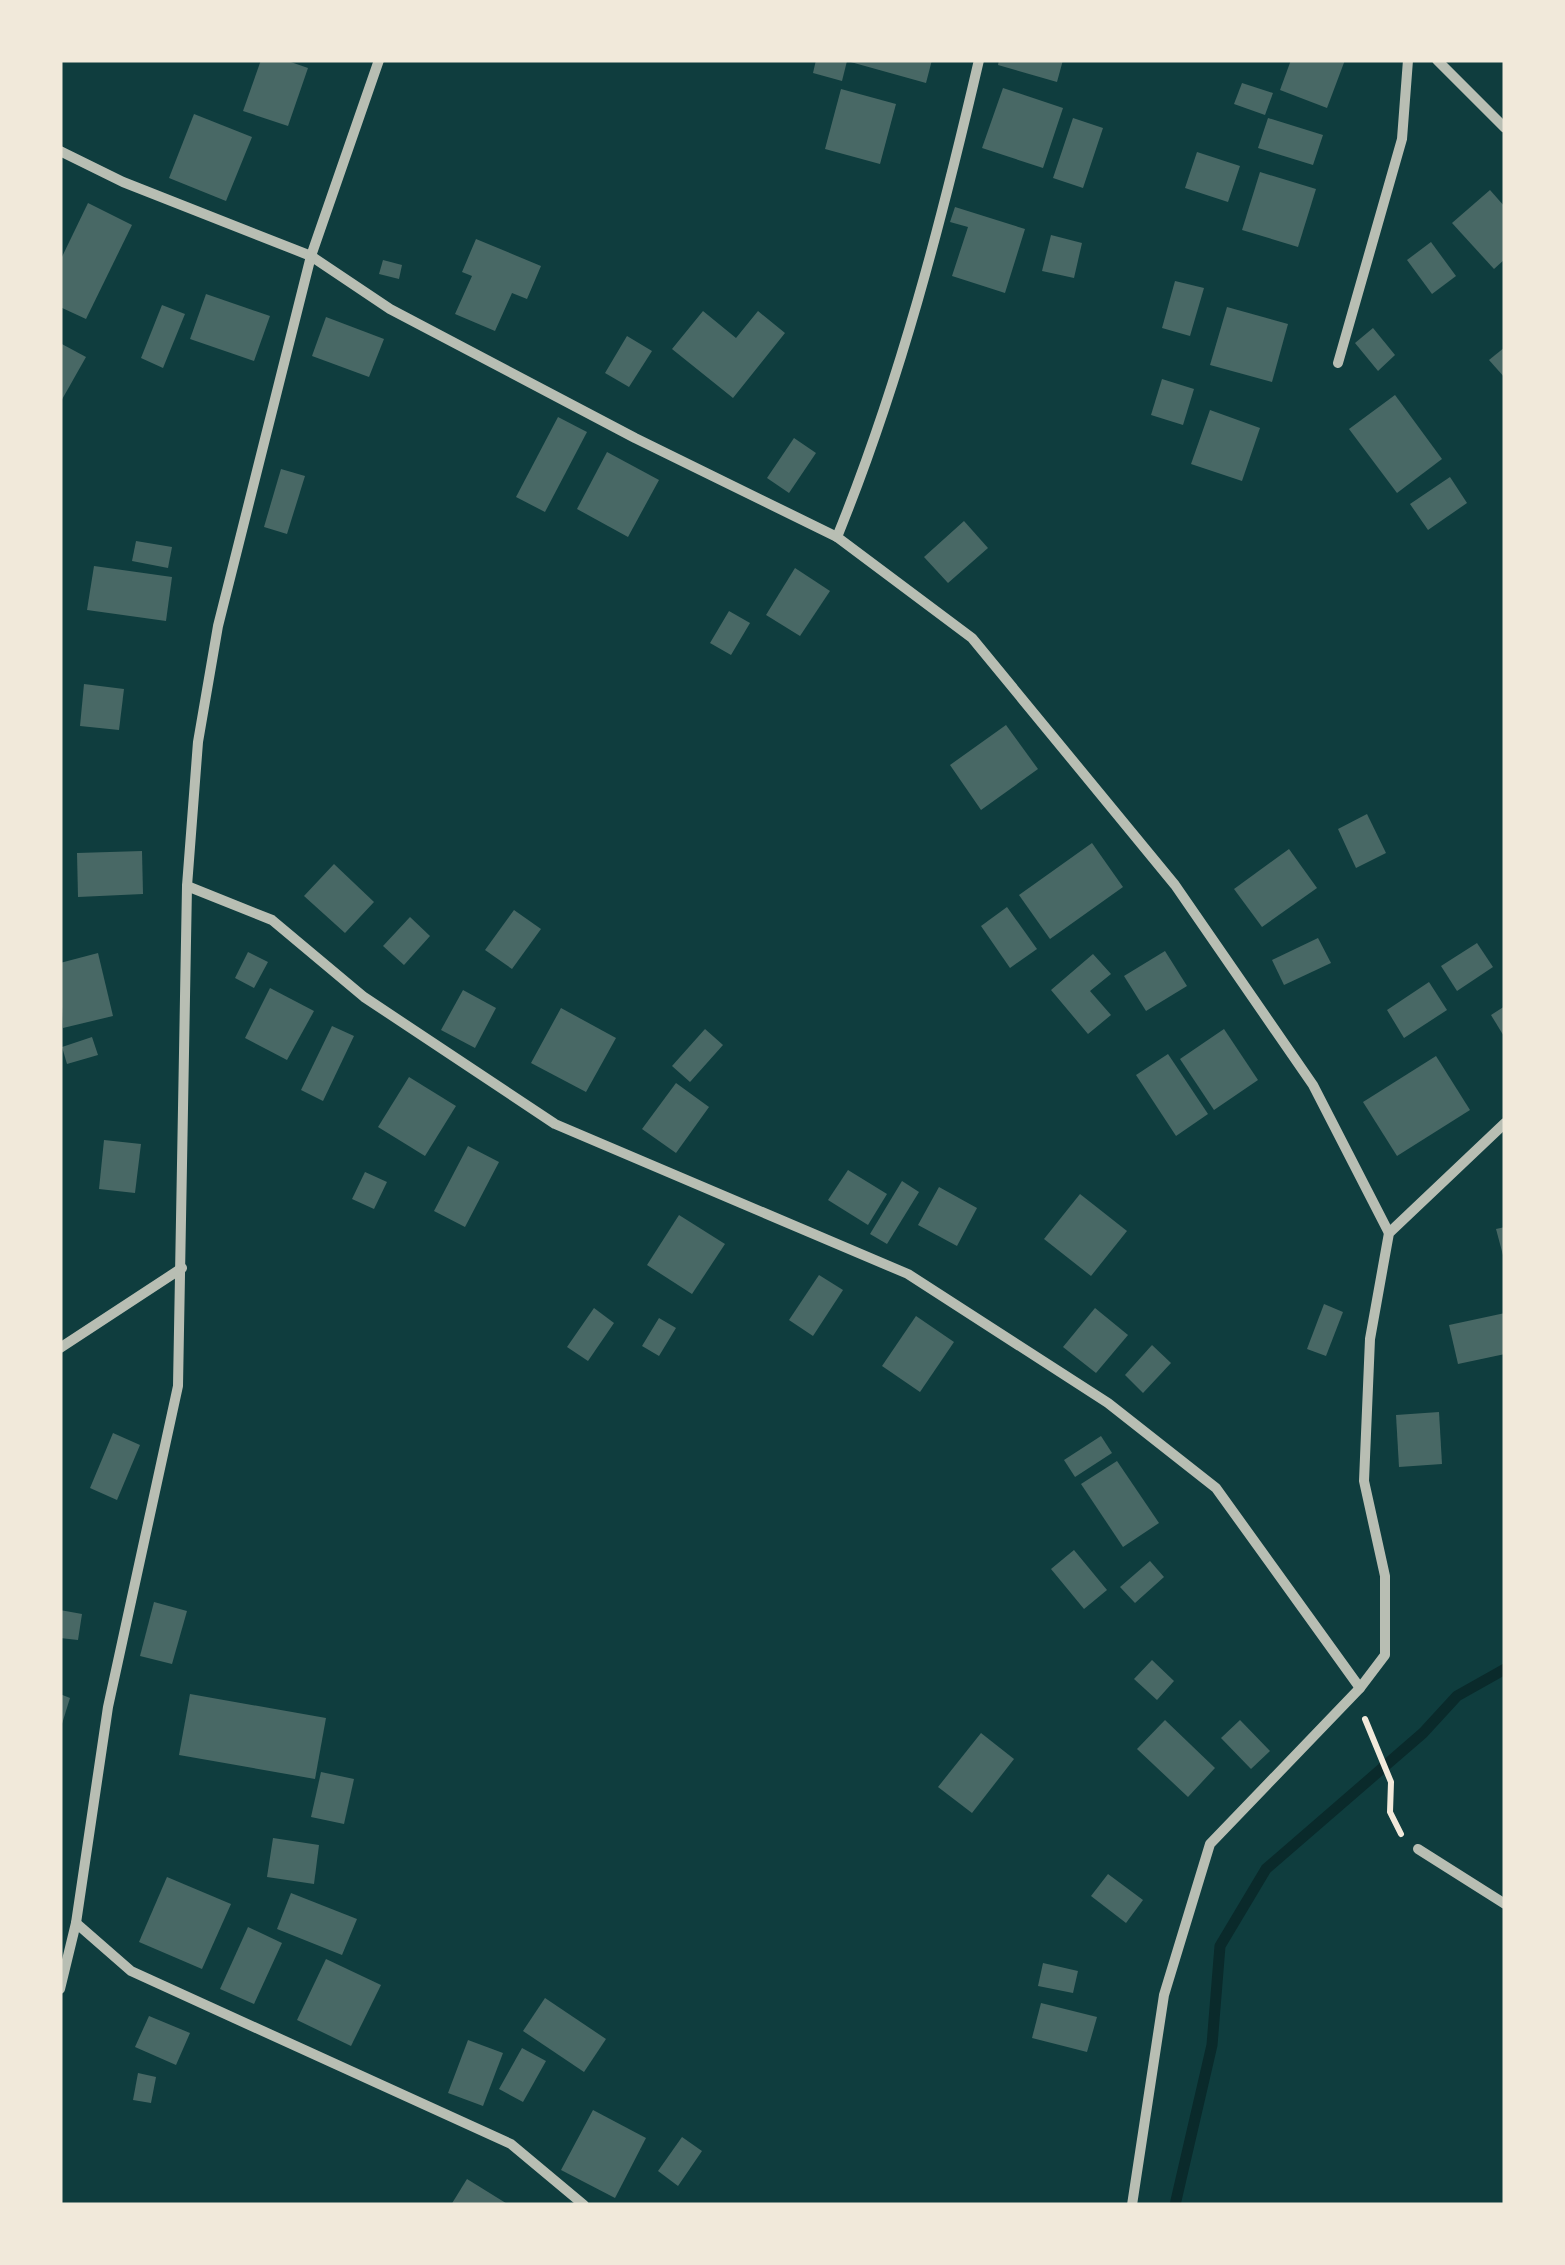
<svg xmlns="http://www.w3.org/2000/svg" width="1565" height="2265" viewBox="0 0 1565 2265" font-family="'Roboto Condensed',sans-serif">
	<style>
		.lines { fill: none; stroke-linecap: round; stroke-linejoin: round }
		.stream { stroke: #0a2a2b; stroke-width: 11 }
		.building { fill: #486865 }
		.path { stroke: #f1e9da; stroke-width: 6 }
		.minor { stroke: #b8beb3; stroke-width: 10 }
	</style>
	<rect width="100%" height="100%" fill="#0f3d3e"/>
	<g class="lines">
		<polyline class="stream" points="1175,2205 1212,2045 1220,1946 1266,1869 1423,1733 1457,1696 1505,1669"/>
	</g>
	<g class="building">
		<polygon points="261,60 285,60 308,68 288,126 243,111"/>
		<polygon points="816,60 932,60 926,83 847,61 842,81 813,73"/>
		<polygon points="999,60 1063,60 1057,82 998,65"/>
		<polygon points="1291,60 1345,60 1327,108 1280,90"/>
		<polygon points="1242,83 1273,93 1265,115 1234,104"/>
		<polygon points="1003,88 1063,108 1043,168 982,148"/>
		<polygon points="841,89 896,104 880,164 825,149"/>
		<polygon points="194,114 252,137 226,201 169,178"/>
		<polygon points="1073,118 1103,128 1083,188 1053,178"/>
		<polygon points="1268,118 1323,135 1313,165 1258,148"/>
		<polygon points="1197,152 1240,166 1228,202 1185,188"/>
		<polygon points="1260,172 1316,189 1298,247 1242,230"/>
		<polygon points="1490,190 1505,207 1505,259 1494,269 1452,223"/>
		<polygon points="88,203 132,225 86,319 60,307 60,261"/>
		<polygon points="955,207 1025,229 1005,293 952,276 968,227 950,222"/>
		<polygon points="1051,235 1082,243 1074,278 1042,271"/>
		<polygon points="476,239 541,266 527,299 512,293 495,331 455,314 472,276 462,272"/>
		<polygon points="1431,242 1456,276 1432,294 1407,260"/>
		<polygon points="383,260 402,265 399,279 379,274"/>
		<polygon points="1175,281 1204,288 1190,336 1162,328"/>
		<polygon points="206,294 270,316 254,361 190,339"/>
		<polygon points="162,305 185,314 163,368 141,358"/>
		<polygon points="1227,307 1288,324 1272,382 1210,365"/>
		<polygon points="703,311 736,338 758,311 785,333 733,398 672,349"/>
		<polygon points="326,317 384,339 369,377 312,356"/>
		<polygon points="1373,328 1395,355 1378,371 1355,343"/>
		<polygon points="627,336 652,351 629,387 605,373"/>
		<polygon points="60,343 86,357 60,403"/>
		<polygon points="1505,347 1505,378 1489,360"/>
		<polygon points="1162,379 1194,389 1183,425 1151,415"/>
		<polygon points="1395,395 1442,459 1397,493 1349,429"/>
		<polygon points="1210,410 1260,428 1242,481 1191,464"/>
		<polygon points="558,417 587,432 545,512 516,497"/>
		<polygon points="794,438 816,453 789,493 767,478"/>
		<polygon points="607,452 659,480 628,537 577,509"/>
		<polygon points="281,469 305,476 287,534 264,527"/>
		<polygon points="1450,477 1467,503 1428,530 1410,504"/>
		<polygon points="964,521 988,548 948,583 924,557"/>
		<polygon points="136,541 172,547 168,568 132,561"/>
		<polygon points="94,566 172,577 166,621 87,610"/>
		<polygon points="795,568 830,591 800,636 766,615"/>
		<polygon points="729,611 750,623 731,655 710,643"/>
		<polygon points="84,684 124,689 119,730 80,726"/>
		<polygon points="1006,725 1038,769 981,810 950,765"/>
		<polygon points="1367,814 1386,853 1356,868 1338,829"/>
		<polygon points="1092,843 1123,887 1050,939 1019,895"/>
		<polygon points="1289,849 1317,888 1262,927 1234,889"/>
		<polygon points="142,851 143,894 78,897 77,853"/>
		<polygon points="334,864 374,902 345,933 304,896"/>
		<polygon points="1007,907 1037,949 1010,968 981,926"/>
		<polygon points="514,910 541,929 512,969 485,950"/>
		<polygon points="410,917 430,936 404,965 383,946"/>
		<polygon points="1318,938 1331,963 1284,985 1272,960"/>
		<polygon points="1477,943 1493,967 1457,991 1441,966"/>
		<polygon points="1165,951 1187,986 1146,1011 1124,976"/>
		<polygon points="248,952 268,962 254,988 235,978"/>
		<polygon points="98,953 113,1016 63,1028 60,963"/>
		<polygon points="1093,954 1111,974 1090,991 1111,1015 1088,1034 1051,990"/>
		<polygon points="1429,982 1447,1010 1404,1038 1387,1010"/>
		<polygon points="270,988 314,1011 287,1060 245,1038"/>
		<polygon points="463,990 496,1008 475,1048 441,1030"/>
		<polygon points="1505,1006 1505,1038 1491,1015"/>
		<polygon points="561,1008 616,1038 586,1092 531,1063"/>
		<polygon points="332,1026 354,1036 323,1101 301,1090"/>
		<polygon points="705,1029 723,1045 690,1082 672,1066"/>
		<polygon points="1224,1029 1258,1080 1214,1110 1180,1059"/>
		<polygon points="92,1037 98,1055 67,1064 62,1047"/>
		<polygon points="1168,1054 1208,1114 1176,1136 1136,1075"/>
		<polygon points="1436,1056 1470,1110 1397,1156 1363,1102"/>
		<polygon points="409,1077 456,1106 425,1156 378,1127"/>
		<polygon points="676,1083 709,1107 676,1153 642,1129"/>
		<polygon points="104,1140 141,1144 135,1193 99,1189"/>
		<polygon points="468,1146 499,1162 465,1227 434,1211"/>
		<polygon points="848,1170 887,1194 868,1225 828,1200"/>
		<polygon points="365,1172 387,1182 374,1209 352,1199"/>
		<polygon points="902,1181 919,1192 887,1244 870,1234"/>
		<polygon points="939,1187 977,1208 957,1246 918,1225"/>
		<polygon points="1080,1194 1127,1231 1091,1276 1044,1239"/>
		<polygon points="679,1215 725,1244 692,1294 647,1265"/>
		<polygon points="1505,1227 1505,1259 1504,1259 1496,1229"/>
		<polygon points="819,1275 843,1290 813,1336 789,1320"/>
		<polygon points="1324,1304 1343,1312 1326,1356 1307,1349"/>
		<polygon points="594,1308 614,1323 588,1361 567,1347"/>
		<polygon points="1095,1308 1128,1335 1096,1373 1063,1347"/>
		<polygon points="1505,1313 1505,1354 1458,1364 1449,1325"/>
		<polygon points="916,1316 954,1342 920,1392 882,1366"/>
		<polygon points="659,1318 676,1328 659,1356 642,1346"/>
		<polygon points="1152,1345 1171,1363 1143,1393 1125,1375"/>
		<polygon points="1439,1412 1442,1464 1399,1467 1396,1415"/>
		<polygon points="113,1433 140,1445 117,1500 90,1488"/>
		<polygon points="1101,1436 1112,1453 1075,1477 1064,1460"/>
		<polygon points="1117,1461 1159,1523 1123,1547 1081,1484"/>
		<polygon points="1074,1550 1107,1590 1084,1609 1051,1569"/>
		<polygon points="1150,1561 1164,1577 1135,1603 1120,1587"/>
		<polygon points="154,1602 187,1611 172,1664 140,1656"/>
		<polygon points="60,1610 82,1614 78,1640 60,1638"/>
		<polygon points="1152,1660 1174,1681 1157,1700 1134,1679"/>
		<polygon points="60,1694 70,1698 61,1727 60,1727"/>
		<polygon points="190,1694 326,1718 315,1779 179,1755"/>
		<polygon points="1165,1720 1215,1768 1188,1797 1137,1749"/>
		<polygon points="1240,1720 1270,1751 1251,1769 1221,1738"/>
		<polygon points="981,1733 1014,1759 972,1813 938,1787"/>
		<polygon points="321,1772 354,1779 344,1824 311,1817"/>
		<polygon points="273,1838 319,1845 314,1884 267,1877"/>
		<polygon points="1108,1874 1143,1900 1126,1923 1091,1896"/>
		<polygon points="167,1877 231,1904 202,1969 139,1942"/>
		<polygon points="291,1893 357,1919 342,1955 277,1929"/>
		<polygon points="248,1927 282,1943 254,2004 220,1989"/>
		<polygon points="326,1959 381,1985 351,2046 297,2020"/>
		<polygon points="1043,1963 1078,1971 1073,1993 1038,1986"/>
		<polygon points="545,1998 606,2039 584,2072 523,2031"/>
		<polygon points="1041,2003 1097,2017 1087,2052 1032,2038"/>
		<polygon points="149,2016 190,2033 176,2065 135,2047"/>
		<polygon points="468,2040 503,2053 483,2106 448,2093"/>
		<polygon points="522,2048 546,2061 523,2102 499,2089"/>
		<polygon points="138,2073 156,2077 151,2103 133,2100"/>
		<polygon points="593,2110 646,2138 615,2198 561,2170"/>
		<polygon points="682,2137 702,2151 678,2186 658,2171"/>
		<polygon points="467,2179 509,2205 451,2205"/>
	</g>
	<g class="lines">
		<polyline class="path" points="1365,1719 1391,1782 1390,1812 1401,1834"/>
		<g class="minor">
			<polyline points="1437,60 1505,128"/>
			<polyline points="60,151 123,182 311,256 390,309 635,438 837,537 972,638 1175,885 1313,1085 1389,1233"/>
			<polyline points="1338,363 1402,139 1408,60"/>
			<path d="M 837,537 C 900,382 941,223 979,60"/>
			<polyline points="187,886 272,920 364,997 555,1124 908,1274 1108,1403 1216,1488 1360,1688"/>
			<polyline points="60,1348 182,1268"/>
			<polyline points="1418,1849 1505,1904"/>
			<polyline points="76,1923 131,1971 511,2144 584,2205"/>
			<polyline points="60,1989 76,1923 108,1707 178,1386 187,886 198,742 218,626 311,256 379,60"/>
			<polyline points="1132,2205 1164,1995 1210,1844 1360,1688 1385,1655 1385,1576 1364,1481 1370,1339 1389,1233 1505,1123"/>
		</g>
	</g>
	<rect width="1565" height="2265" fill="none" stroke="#f1e9da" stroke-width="125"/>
</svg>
